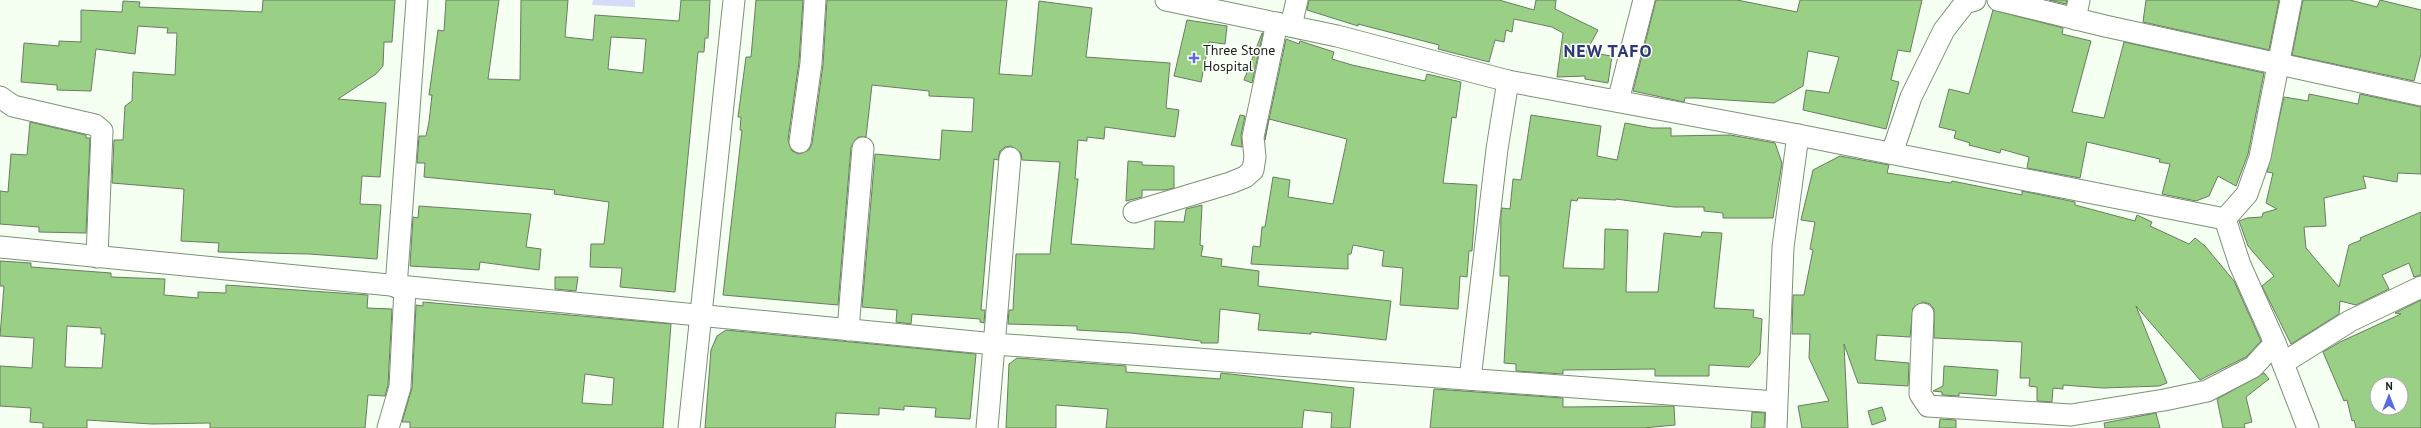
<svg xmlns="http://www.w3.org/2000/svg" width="2421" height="428" viewBox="0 0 2421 428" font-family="'PT Sans',sans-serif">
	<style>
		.green { fill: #d4dbf9 }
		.building { fill: #9acf86; stroke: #687d61; fill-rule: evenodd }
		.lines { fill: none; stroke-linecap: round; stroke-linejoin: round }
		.minor-casing { stroke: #7c9275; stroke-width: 23 }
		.minor { stroke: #fff; stroke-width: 21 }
		.poi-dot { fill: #5c6ae1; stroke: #fff; stroke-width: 1.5 }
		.labels { text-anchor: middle; stroke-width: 3; stroke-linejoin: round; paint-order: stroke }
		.poi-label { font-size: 14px; fill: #192216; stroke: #fff; text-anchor: start }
		.district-label { font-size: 18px; font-weight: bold; letter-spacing: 1px; fill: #2f3772; stroke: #fff }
	</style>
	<rect width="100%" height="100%" fill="#f5fff2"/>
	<polygon class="green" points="593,0 635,0 635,7 592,5"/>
	<g class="building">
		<polygon points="263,0 395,0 392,42 384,42 383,66 376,74 338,99 386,103 380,177 362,176 360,204 381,205 377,259 309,254 218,252 219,243 181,241 184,189 112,183 114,140 123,140 125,106 132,101 133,72 175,75 177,33 167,33 168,28 138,26 135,54 96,49 91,91 57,90 57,85 21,82 24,43 59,46 59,41 81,42 81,10 122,12 123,1 140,2 139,7 262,12"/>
		<path d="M 446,0 L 499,0 L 488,79 L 520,80 L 521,0 L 568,0 L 565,37 L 593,40 L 595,15 L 679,21 L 681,0 L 710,0 L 708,38 L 705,38 L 704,52 L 698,52 L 675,292 L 620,287 L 622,268 L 590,267 L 591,244 L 604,244 L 609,202 L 554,194 L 555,190 L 424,177 L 425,163 L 417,163 L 419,136 L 426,136 L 429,122 L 432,95 L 429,95 L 438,30 L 444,31 ZM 611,37 L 646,39 L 643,73 L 608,69 Z"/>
		<polygon points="756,0 803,0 799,62 788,140 792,151 799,154 809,150 812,144 823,65 827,0 1007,0 999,74 1032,76 1039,1 1092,8 1086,57 1170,63 1166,108 1179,110 1175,137 1105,127 1104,139 1087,137 1087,141 1078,140 1075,179 1078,179 1071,244 1154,249 1155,221 1184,222 1186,209 1202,205 1200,245 1203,246 1201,256 1222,259 1221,266 1259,271 1258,286 1391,301 1386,340 1311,332 1311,334 1258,330 1260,314 1220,309 1218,343 1201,343 1201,341 1131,333 1077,330 1077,326 1008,324 1009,310 1013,310 1016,254 1050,254 1060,162 1022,160 1021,153 1011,146 1005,147 1000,151 998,160 994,159 981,310 985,310 984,323 980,322 980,319 912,314 911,324 896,322 897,310 862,307 875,154 940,160 942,130 972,132 974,98 929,96 929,91 872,85 866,137 858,137 851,147 838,305 723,295 742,130 740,130 741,117 738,117 746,57 751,57"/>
		<polygon points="1309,0 1499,0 1534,10 1536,0 1556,0 1555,9 1598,30 1586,52 1612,56 1608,83 1585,79 1585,76 1557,77 1563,33 1552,27 1514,19 1512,32 1506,30 1504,42 1495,40 1489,62 1438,49 1439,45 1358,24 1358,26 1307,10"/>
		<polygon points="1656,0 1737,0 1797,12 1800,0 1922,0 1910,52 1898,50 1891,80 1899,82 1886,129 1803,110 1806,90 1829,93 1839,57 1808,51 1803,86 1774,103 1696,98 1685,98 1684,102 1633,91"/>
		<polygon points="2049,0 2067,0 2066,4"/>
		<polygon points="2146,0 2279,0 2269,50 2143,22"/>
		<polygon points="2303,0 2350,0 2377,7 2380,0 2421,10 2421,54 2414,81 2292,55"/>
		<polygon points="1993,10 2063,28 2062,34 2091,41 2072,112 2104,118 2124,42 2264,73 2248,154 2236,186 2218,176 2209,196 2196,201 2162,194 2170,164 2159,162 2160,159 2087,142 2080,178 2027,168 2029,157 2001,149 2000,153 1969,145 1970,143 1954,138 1956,131 1939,127 1949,89 1969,94"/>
		<polygon points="1187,20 1227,26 1225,44 1209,42 1201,82 1174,76"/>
		<polygon points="1262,33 1263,33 1252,83 1244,80"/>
		<polygon points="1286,39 1299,44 1300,41 1334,52 1332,59 1352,65 1425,81 1427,74 1461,82 1456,118 1452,117 1443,183 1477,185 1472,251 1469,251 1467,277 1460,276 1458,309 1400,305 1403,268 1382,266 1384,251 1353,245 1351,254 1348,254 1348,269 1251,264 1253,246 1260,247 1262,227 1265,227 1273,177 1290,180 1288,197 1333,204 1347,139 1269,119 1265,140 1265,138"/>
		<polygon points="2309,94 2358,104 2360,94 2421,107 2421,174 2398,173 2397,182 2363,176 2366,188 2324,198 2326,226 2304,227 2306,248 2339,287 2349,245 2361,240 2360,238 2421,212 2421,275 2414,277 2409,263 2382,275 2389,289 2356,305 2340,301 2339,314 2291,344 2262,286 2274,276 2248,246 2239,221 2247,218 2262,217 2263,213 2277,209 2266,203 2273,173 2267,172 2284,97 2308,101"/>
		<polygon points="1240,115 1245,116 1241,135 1242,147 1231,145"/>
		<polygon points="1531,115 1601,126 1597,156 1617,160 1625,123 1652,128 1671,128 1671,136 1730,135 1775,143 1782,163 1773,218 1723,218 1723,213 1704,211 1704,207 1674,207 1616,199 1616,200 1578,198 1577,201 1571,200 1563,268 1604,269 1605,229 1628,230 1626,292 1658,292 1664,233 1701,237 1702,232 1722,233 1714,308 1754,310 1753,317 1762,319 1760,354 1749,367 1709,365 1709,376 1655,376 1655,369 1563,370 1563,374 1516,371 1516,364 1504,363 1509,276 1500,276 1501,214 1502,208 1510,209 1513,179 1521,180"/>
		<polygon points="30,122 86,135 86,138 90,138 86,233 39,232 39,227 0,224 0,191 8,192 11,154 27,155"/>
		<polygon points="1840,156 1889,165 1887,173 1951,183 1952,181 2022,195 2022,191 2075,202 2075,205 2135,221 2137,215 2152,222 2150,226 2189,244 2195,238 2205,246 2234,281 2261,341 2246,357 2200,380 2136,306 2167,383 2159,386 2103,388 2063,385 2063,389 2053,388 2052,402 2037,401 2037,387 2029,386 2030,378 2020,378 2022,342 1934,338 1934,309 1930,304 1923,302 1913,308 1910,337 1877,335 1875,360 1909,363 1908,386 1858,383 1844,344 1848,428 1802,428 1798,406 1829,401 1809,358 1810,334 1792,334 1793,295 1804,295 1813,250 1810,249 1815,222 1801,220 1813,170"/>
		<polygon points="1128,161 1142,162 1142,165 1174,166 1174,188 1165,190 1142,190 1142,197 1126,201"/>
		<polygon points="419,206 531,214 526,247 541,249 539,270 480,262 479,270 410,266 413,217 418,218"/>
		<path d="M 0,261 L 31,263 L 31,267 L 111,273 L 111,277 L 165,279 L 164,295 L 198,298 L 198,292 L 226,293 L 226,285 L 368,295 L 367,308 L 392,309 L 388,385 L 385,396 L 368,395 L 365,428 L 210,428 L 210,423 L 152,424 L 87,420 L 87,428 L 43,428 L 43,423 L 30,422 L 31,408 L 0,406 L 0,366 L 32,368 L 34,338 L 0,336 L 4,286 L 0,286 ZM 67,326 L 101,328 L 101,334 L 105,334 L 102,368 L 65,367 Z"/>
		<polygon points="555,277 578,277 576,291 555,289"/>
		<path d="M 2421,300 L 2421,428 L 2356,428 L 2354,420 L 2352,421 L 2347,400 L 2344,401 L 2323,352 L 2340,342 L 2401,314 L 2395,313 ZM 2377,384 L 2401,384 L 2401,408 L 2377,408 Z"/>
		<path d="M 423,302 L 671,324 L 663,428 L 410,428 L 410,422 L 402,422 L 412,388 L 416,305 L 423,306 ZM 585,374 L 614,378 L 612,405 L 582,403 Z"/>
		<polygon points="726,330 976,354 970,419 935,417 936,408 904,406 904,410 879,408 879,415 836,413 835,428 705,428 711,350 717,336"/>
		<polygon points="1017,358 1126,366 1126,372 1220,379 1221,373 1354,388 1350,428 1331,428 1332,413 1304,410 1302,428 1106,428 1108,409 1056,405 1056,428 1006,428 1009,364"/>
		<polygon points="1944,366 1998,370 1996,396 1959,393 1959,396 1942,395 1942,392 1933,391 1943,386"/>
		<polygon points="2264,373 2269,379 2246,397 2252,422 2244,424 2245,428 2223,428 2217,399"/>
		<polygon points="1434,389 1563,398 1563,407 1674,406 1675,425 1643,428 1430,428"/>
		<polygon points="1882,407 1886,420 1872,425 1868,411"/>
		<polygon points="1752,412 1765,413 1764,428 1751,428"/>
		<polygon points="2156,413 2160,428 2105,428 2104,423"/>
		<polygon points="1940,419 1956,420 1956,428 1939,428"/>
	</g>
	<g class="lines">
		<defs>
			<g id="minor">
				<polyline points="1166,0 1337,36 1508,81 1798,135 2225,219 2240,265 2275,343 2308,428"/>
				<polyline points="1998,0 2105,26 2421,95"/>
				<polyline points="2075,19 2079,0"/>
				<polyline points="1291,26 1297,0"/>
				<polyline points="0,97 13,106 95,125 102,131 97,257"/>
				<polyline points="1618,101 1644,0"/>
				<polyline points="800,142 811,63 815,0"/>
				<polyline points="1892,153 1911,97 1944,30 1965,3 1975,0"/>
				<polyline points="1134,212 1230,183 1245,177 1253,170 1255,157 1253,137 1277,23"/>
				<polyline points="2225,219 2247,194 2260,157 2291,0"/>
				<polyline points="0,247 995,344 1776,402"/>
				<polyline points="396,287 417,0"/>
				<polyline points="1923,314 1920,394 1928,406 2071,415 2164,400 2207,391 2253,367 2275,343"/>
				<polyline points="848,330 863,148"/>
				<polyline points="2283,363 2350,321 2421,287"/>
				<polyline points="1470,379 1497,149 1508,81"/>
				<polyline points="388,428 400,387 405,288"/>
				<polyline points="689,428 734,0"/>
				<polyline points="987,428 1010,158"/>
				<polyline points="1776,428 1783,247 1798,135"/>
			</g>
		</defs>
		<use href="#minor" class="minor-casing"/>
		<use href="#minor" class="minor"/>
	</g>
	<path class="poi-dot" d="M1192 52h4v4h4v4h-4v4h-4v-4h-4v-4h4z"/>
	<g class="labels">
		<g class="poi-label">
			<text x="1203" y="55">Three Stone<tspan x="1203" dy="16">Hospital</tspan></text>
		</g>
		<g class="district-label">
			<text x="1608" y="57">NEW TAFO</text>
		</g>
	</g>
	<g transform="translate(2389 396)"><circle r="19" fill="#ffffff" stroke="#a3a7a2"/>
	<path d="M0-3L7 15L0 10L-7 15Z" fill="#5c6ae1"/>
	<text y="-6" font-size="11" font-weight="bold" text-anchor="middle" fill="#192216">N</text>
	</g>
</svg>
